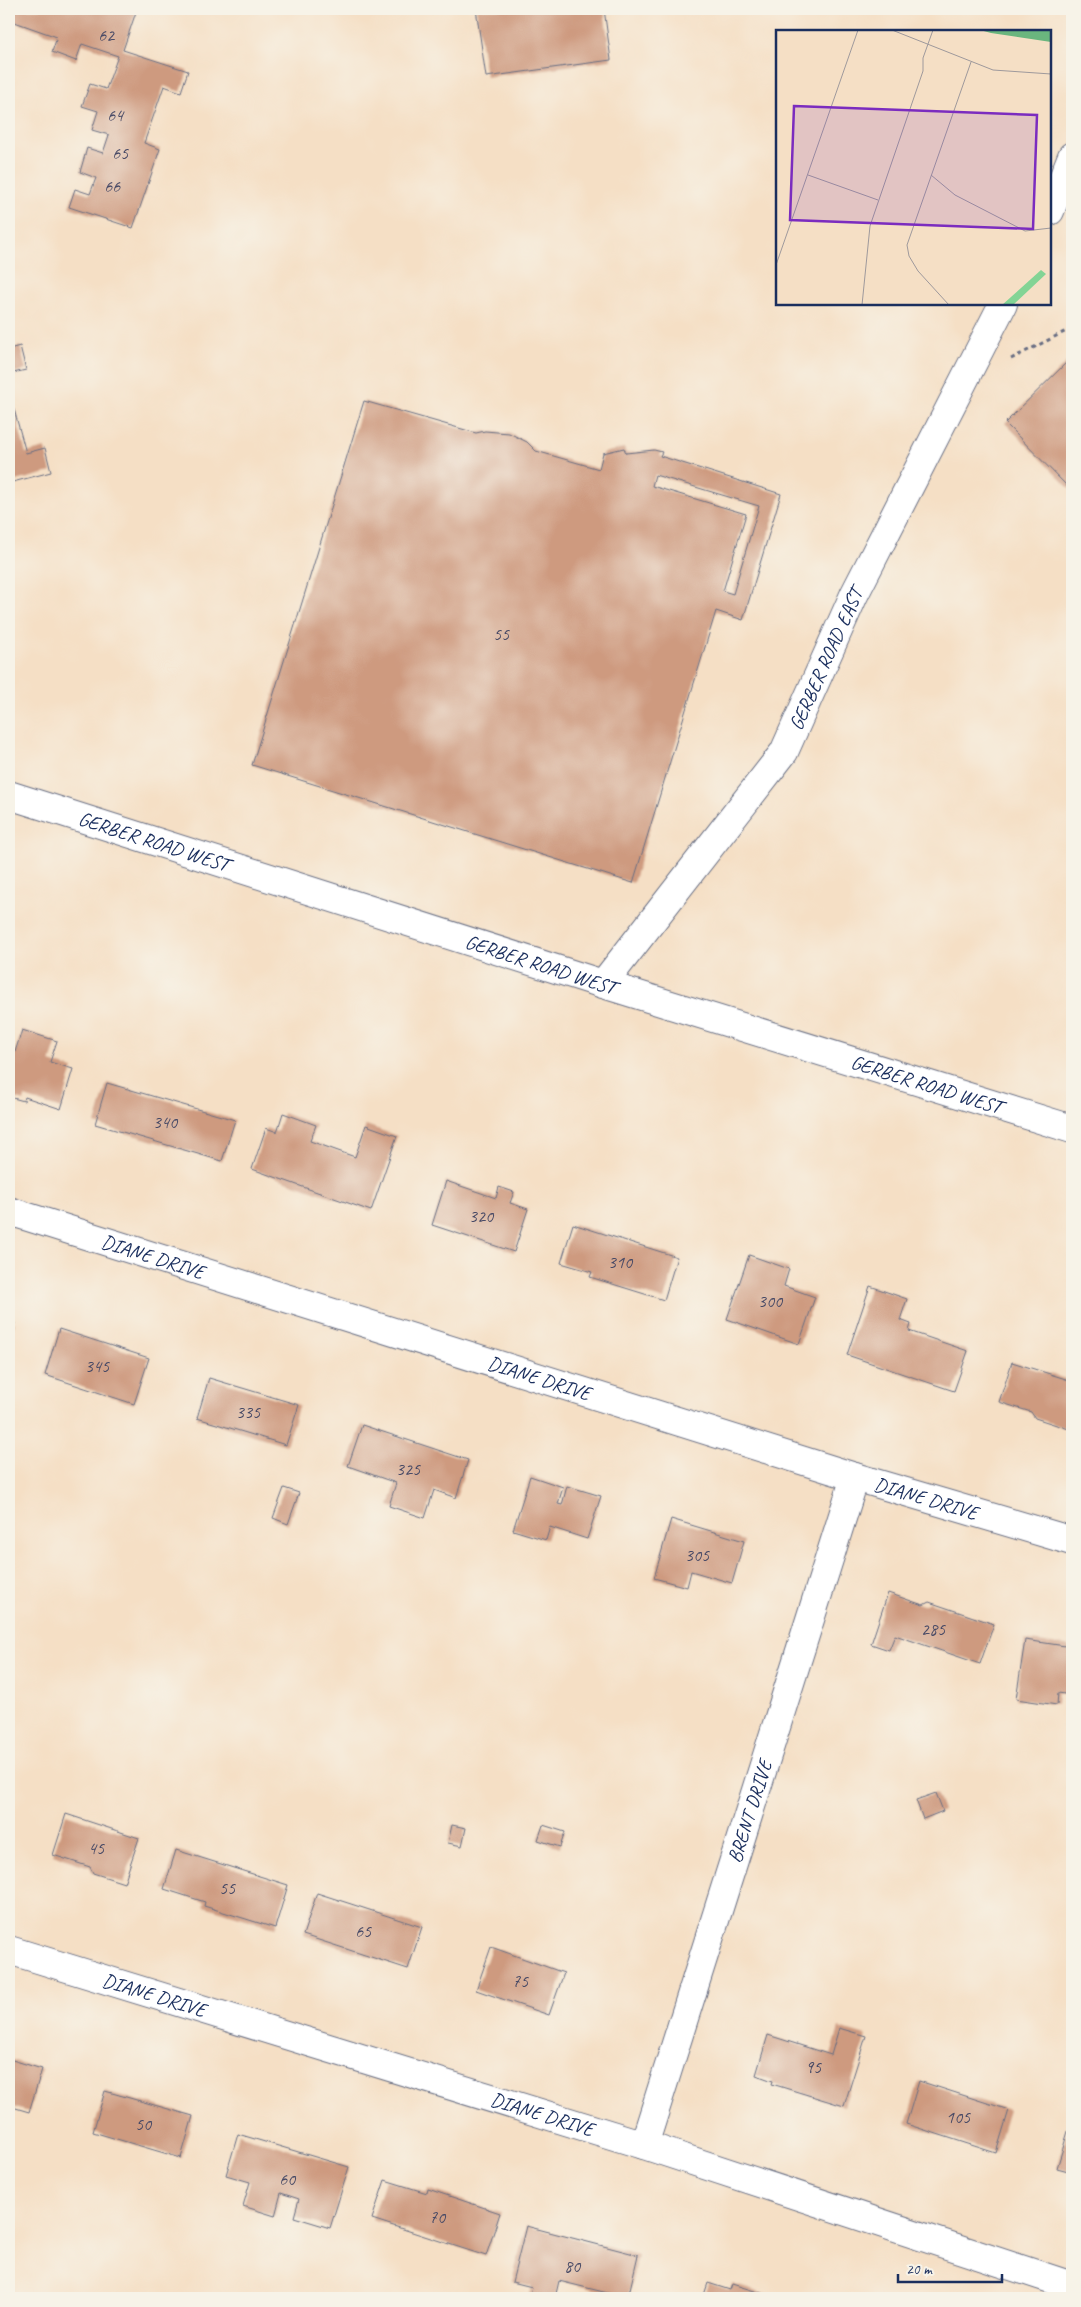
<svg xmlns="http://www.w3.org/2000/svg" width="1081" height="2307" viewBox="0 0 1081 2307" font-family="Caveat,sans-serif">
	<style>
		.building { fill: #ce9a7f; fill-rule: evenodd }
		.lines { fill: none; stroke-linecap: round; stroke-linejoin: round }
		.street-casing { stroke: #676d82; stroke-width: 30 }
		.path { stroke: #676d82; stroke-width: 3; stroke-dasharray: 4 4; stroke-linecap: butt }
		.street { stroke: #fff; stroke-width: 28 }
		.labels { text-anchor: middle; stroke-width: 4.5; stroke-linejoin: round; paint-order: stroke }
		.number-label { font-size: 18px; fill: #484a66 }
		.street-label { font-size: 20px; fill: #1b2f5e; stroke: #f7f3e8 }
		.inset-road { fill: none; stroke: #9e999c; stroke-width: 1 }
		.view { fill: #7b2cbf; fill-opacity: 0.15; stroke: #7b2cbf; stroke-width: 2.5 }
		.inset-edge { fill: none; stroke: #1b2f5e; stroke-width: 2.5 }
	</style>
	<rect width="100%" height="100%" fill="#f7f3e8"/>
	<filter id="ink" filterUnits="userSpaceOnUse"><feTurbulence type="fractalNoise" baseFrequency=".02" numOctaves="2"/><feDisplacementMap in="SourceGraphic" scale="10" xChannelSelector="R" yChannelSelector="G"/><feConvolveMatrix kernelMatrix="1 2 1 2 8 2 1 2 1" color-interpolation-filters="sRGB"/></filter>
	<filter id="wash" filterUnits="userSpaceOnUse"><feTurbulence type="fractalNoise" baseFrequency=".0096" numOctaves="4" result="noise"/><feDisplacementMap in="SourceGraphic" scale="20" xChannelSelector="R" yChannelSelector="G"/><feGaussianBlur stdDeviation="1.12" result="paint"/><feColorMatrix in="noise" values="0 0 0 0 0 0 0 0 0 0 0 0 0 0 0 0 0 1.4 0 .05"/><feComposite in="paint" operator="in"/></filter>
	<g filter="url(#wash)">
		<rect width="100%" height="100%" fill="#f5dfc5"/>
		<g id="blocks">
			<g class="building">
				<polygon points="9,9 137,9 123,50 188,71 181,92 164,86 144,143 160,149 133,228 69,207 75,189 90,194 96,178 80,172 87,148 103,153 109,135 92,130 98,111 82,106 90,84 106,89 118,56 82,44 76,61 52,52 57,37 9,20"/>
				<polygon points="476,9 604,9 611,60 486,77"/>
				<polygon points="20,346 26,370 9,374 9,349"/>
				<polygon points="1072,357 1072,491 1005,423"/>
				<polygon points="9,391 26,453 45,448 51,472 9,483"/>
				<path d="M 364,401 L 476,433 L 485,431 L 509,433 L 527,442 L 536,451 L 599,469 L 603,453 L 624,448 L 626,453 L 654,450 L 662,452 L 660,456 L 781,494 L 743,620 L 716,611 L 633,883 L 252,765 ZM 655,475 L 759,506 L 733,594 L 723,591 L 746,514 L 652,486 Z"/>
				<polygon points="22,1030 57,1041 50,1062 73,1069 61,1109 25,1097 24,1101 9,1097 9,1051 15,1052"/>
				<polygon points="107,1083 235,1120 222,1161 95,1124"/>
				<polygon points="283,1113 316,1125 310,1141 355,1157 366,1125 397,1136 371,1211 252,1169 266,1128 277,1132"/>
				<polygon points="446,1181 496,1198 499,1187 514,1192 510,1203 528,1209 514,1252 432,1225"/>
				<polygon points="573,1224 677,1257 664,1300 590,1277 592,1272 561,1263"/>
				<polygon points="749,1255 789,1269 784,1286 815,1297 799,1344 727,1319"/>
				<polygon points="870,1286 907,1299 900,1320 911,1324 909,1331 968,1351 954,1391 847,1355"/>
				<polygon points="9,1321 15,1323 9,1339"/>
				<polygon points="59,1329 149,1358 134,1404 45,1375"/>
				<polygon points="1012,1362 1072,1381 1072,1430 1035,1418 1031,1412 999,1402"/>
				<polygon points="209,1378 299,1405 286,1445 197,1418"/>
				<polygon points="362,1425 468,1460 456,1498 434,1490 425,1518 389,1506 396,1483 348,1466"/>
				<polygon points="530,1476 563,1487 558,1504 562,1505 567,1486 601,1496 587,1539 550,1527 546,1540 513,1530"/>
				<polygon points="284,1488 299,1493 288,1524 273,1518"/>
				<polygon points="671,1519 744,1541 732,1583 691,1571 687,1587 654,1578"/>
				<polygon points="888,1593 923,1605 929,1602 994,1624 980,1664 895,1635 889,1650 871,1644"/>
				<polygon points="1025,1640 1072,1647 1072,1695 1058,1693 1057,1705 1016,1699"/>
				<polygon points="936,1793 943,1811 923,1819 916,1800"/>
				<polygon points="66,1814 139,1838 124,1883 93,1873 90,1867 53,1855"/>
				<polygon points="452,1825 466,1828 462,1846 448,1843"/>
				<polygon points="543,1825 565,1832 560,1847 538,1840"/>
				<polygon points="176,1850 288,1885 275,1928 204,1906 205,1902 164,1889"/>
				<polygon points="317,1893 422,1927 408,1969 303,1935"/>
				<polygon points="491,1947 564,1973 549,2015 476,1990"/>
				<polygon points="839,2028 866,2036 844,2106 772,2084 773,2081 756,2075 768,2035 831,2055"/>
				<polygon points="9,2059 42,2069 29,2112 9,2106"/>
				<polygon points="919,2081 1009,2110 996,2153 906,2124"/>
				<polygon points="105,2091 193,2116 181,2158 93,2132"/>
				<polygon points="1069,2128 1072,2129 1072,2172 1057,2168"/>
				<polygon points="238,2134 349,2167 330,2228 294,2217 299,2199 281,2193 275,2216 243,2206 250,2182 226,2175"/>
				<polygon points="385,2180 427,2193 428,2189 500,2213 486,2256 372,2219"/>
				<polygon points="526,2226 638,2255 628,2298 559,2281 555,2298 529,2297 532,2287 512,2282"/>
				<polygon points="708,2283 730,2290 732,2284 777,2298 703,2298"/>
			</g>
		</g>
	</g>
	<g filter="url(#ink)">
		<use href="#blocks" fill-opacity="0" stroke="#676d82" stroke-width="1"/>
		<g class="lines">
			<defs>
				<g id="street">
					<polyline points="1050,211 1072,156"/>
					<path id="s1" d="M 9,795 L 603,984 L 1072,1129"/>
					<path id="s2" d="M 603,984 L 784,752 L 854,595 L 1003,304"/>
					<path id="s3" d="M 9,1211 L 855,1477 L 1072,1541"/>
					<path id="s4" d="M 9,1950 L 644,2145 L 1072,2286"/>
					<path id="s5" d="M 644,2145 L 855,1477"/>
				</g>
			</defs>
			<use href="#street" class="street-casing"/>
			<polyline class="path" points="1011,359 1072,328"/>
			<use href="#street" class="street"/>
		</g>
	</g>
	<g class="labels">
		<g class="number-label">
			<text x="106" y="41">62</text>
			<text x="115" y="121">64</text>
			<text x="120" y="159">65</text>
			<text x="112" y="192">66</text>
			<text x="501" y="640">55</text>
			<text x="165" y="1128">340</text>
			<text x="481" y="1222">320</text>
			<text x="620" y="1268">310</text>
			<text x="770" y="1307">300</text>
			<text x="97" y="1372">345</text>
			<text x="248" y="1418">335</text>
			<text x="408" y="1475">325</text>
			<text x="697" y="1561">305</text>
			<text x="933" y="1635">285</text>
			<text x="96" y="1854">45</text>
			<text x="227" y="1894">55</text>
			<text x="363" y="1937">65</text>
			<text x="520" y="1987">75</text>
			<text x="813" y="2073">95</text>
			<text x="958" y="2123">105</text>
			<text x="143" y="2130">50</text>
			<text x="287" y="2185">60</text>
			<text x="437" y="2223">70</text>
			<text x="572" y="2272">80</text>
		</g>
		<g class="street-label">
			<text dy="7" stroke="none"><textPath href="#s2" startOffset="396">GERBER ROAD EAST</textPath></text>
			<text dy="7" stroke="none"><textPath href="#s1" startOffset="152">GERBER ROAD WEST</textPath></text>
			<text dy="7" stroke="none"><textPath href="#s1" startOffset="558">GERBER ROAD WEST</textPath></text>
			<text dy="7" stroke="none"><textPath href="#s1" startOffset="962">GERBER ROAD WEST</textPath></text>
			<text dy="7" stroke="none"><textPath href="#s3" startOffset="151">DIANE DRIVE</textPath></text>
			<text dy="7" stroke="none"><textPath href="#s3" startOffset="556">DIANE DRIVE</textPath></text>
			<text dy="7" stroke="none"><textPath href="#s3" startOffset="961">DIANE DRIVE</textPath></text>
			<text dy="7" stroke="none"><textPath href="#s5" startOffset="350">BRENT DRIVE</textPath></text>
			<text dy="7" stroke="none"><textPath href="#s4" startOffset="152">DIANE DRIVE</textPath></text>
			<text dy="7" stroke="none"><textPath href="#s4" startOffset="558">DIANE DRIVE</textPath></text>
		</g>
	</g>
	<g transform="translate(776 30)">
		<rect width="275" height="275" fill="#f5dfc5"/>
		<path d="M 265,240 L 270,244 L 237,275 L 226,275 Z" fill="#83d495"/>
		<path d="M 204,0 L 275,0 L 275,12 L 215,3 Z" fill="#6ab67e"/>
		<path class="inset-road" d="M 116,0 L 217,40 L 275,44M 32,145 L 102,170M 155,145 L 179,165 L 249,201 L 275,198M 0,235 L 82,0M 86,275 L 94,196 L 147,41 L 147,28 L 157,0M 173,275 L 142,241 L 133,226 L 131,215 L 195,32"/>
		<path class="view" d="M 18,76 L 261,85 L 257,199 L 14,190 Z"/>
		<rect width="275" height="275" class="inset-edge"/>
	</g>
	<rect width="1081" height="2307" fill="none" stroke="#f7f3e8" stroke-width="30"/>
	<path d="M898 2274v8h104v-8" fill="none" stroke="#1b2f5e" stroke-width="2.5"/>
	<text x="906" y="2274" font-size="15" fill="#1b2f5e" stroke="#f7f3e8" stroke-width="4" paint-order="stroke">20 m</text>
</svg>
